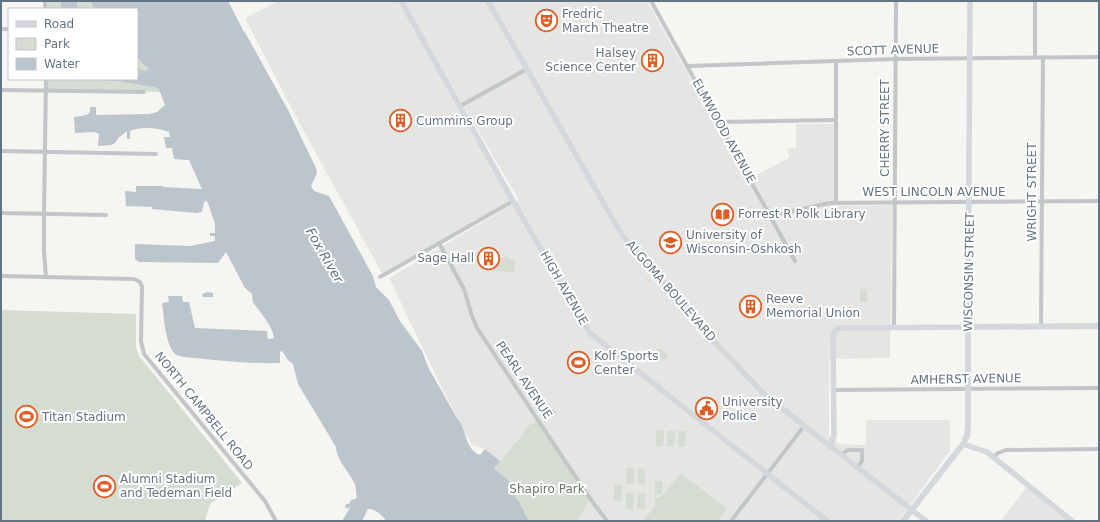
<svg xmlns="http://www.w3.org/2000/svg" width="1100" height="522" viewBox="0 0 1100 522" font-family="'DejaVu Sans',sans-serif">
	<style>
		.built { fill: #e5e6e4 }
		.green { fill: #d5dcd2 }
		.water { fill: #bbc5cb }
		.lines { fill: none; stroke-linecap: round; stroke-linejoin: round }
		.street { stroke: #c2c6c9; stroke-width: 4 }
		.secondary { stroke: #d4d8dc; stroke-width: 5.5 }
		.primary { stroke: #d4d8dc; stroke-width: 6 }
		.labels { text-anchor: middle; stroke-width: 4; stroke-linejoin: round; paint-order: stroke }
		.poi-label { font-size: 12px; fill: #647382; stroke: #fff; text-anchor: start }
		.street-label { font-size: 12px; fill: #647382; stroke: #fff }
		.park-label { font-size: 12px; fill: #667963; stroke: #fff }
		.water-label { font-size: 13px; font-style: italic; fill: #60747f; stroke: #fff }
	</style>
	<rect width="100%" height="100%" fill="#f5f5f1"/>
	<g class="built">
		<polygon points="278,1 647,1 747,180 789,158 788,148 796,148 796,124 834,124 834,190 835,206 892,205 890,358 829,359 829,436 840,444 866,445 866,420 950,420 950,451 898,521 537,521 485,449 472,445 441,386 389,278 519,200 412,19 513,201 383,275 303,130 245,18"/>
		<polygon points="1028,485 1072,521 1001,521"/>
	</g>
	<g class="green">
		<rect x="45" y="1" width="16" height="8"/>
		<polygon points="77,1 91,1 94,9 77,9"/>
		<path d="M 137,52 C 139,61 146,63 148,70 L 144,71 L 137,67 Z"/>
		<polygon points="46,79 103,79 106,81 128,82 140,85 151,85 159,89 161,92 46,91"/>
		<polygon points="497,257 510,257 510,260 515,260 514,272 491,271 491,259 496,259"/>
		<rect x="860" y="289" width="7" height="13"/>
		<polygon points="1,310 136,314 136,347 139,356 242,483 210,504 205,521 1,521"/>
		<polygon points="659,348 669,356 665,361 655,353"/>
		<path d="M 539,420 L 582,487 L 589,501 L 577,521 L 529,521 L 518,500 L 509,491 L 507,486 L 494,469 L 523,434 C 526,426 531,423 539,420 Z"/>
		<polygon points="656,430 664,430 663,446 656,446"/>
		<polygon points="667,431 675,431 674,447 667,447"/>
		<polygon points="679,431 686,431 685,447 678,447"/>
		<polygon points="627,468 634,468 634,484 626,484"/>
		<polygon points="638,468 645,469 645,485 638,484"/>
		<polygon points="681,473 727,509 717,521 643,521 655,506 655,498 661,497"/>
		<rect x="655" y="481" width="7" height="13"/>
		<polygon points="614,485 622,485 621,501 614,501"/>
		<polygon points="626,493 634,493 633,509 626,509"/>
		<polygon points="638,493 645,493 645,509 637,509"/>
	</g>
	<g class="water">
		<rect x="61" y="1" width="16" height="8"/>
		<path d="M 91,1 L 228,1 L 243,30 L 247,36 L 288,110 L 316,168 L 317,173 L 311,186 L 314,191 L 329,196 L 373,276 L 376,287 L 389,300 L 400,321 L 422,351 L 429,369 L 457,418 C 467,428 464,449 480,455 L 485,449 L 500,461 L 494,469 L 509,481 L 508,486 L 508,489 L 518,500 L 529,521 L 386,521 C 382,515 376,509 368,509 L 362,521 L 342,521 L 351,506 L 347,509 L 345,507 L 346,504 L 349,504 L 351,500 L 355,499 L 357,497 C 355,492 357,489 355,484 C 350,473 336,459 336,447 L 298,384 L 293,364 L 288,360 L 282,351 L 280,352 L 280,363 C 248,364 216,360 184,357 C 181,356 178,356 175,354 C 165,344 164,316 162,303 L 169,302 L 168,296 L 182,296 L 183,302 L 189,302 L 195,328 L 267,331 L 268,339 L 274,338 C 273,326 260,313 253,302 C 252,298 253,296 251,293 L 245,288 L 226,252 L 218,263 L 139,262 L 135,259 L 135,244 L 190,246 L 215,241 L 215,236 L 210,236 L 210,233 L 215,233 L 215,224 L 208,203 L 206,201 L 204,202 L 202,212 L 196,213 L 152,209 L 152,207 L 126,206 L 125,191 L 136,192 L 136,186 L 163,186 L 163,187 L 202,189 L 189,160 L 174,159 L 172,148 L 166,148 L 164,137 L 170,137 L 169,132 C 158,128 142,126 130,131 L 130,139 L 127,139 L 127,131 L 118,138 L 115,143 L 111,145 L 98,146 L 99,134 L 95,132 L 75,133 L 74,117 L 87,115 L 90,112 L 90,107 L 96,107 L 96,115 L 149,114 L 157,112 L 165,105 L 159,89 C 152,86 147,86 140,85 C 128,82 119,81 106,81 L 103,79 L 137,79 L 137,67 L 144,71 L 148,70 L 147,67 L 141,62 L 137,55 L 137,9 L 94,9 Z"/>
		<polygon points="207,292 213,293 213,297 203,297 202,294"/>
		<polygon points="543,402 556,412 554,416 552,417 548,415 541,404 540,403"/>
	</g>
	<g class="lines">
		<g class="street">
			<polyline points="45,1 45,9"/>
			<polyline points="651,1 795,261"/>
			<polyline points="1035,1 1035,57"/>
			<polyline points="1,29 9,29"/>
			<polyline points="688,66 895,59 1099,57"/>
			<polyline points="46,79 44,213 44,251 46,277"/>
			<polyline points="1,90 144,92"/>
			<polyline points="460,106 527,69"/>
			<polyline points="718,122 836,120"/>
			<polyline points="1,151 156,154"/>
			<polyline points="836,203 836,61"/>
			<polyline points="1,213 106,215"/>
			<polyline points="771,216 829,203 1099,201"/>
			<polyline points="439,243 464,289 472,316 477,328 591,500 607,521"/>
			<polyline points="1,276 134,279 140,282 142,287 141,341 144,354 265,501 276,521"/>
			<polyline points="380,277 513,201"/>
			<polyline points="894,327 896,1"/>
			<polyline points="1041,327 1043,57"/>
			<polyline points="833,390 1099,388"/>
			<polyline points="841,455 848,450 862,450 862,461 857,468"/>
			<polyline points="993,457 998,453 1006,450 1099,449"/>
			<polyline points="731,521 804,426"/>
		</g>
		<g class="secondary">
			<polyline points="401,1 513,201 590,333 827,521"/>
			<polyline points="488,1 622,235 709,336 765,395 926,521"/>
			<polyline points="963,444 987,452 1072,521"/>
			<polyline points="831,447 834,435 833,336 834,333 838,328 968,327 970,1"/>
		</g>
		<polyline class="primary" points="903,521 963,444 967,436 968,426 968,327 1099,326"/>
	</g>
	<defs>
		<symbol id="theatre-ring" viewBox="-11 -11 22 22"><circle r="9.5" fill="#fff" stroke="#df5e27" stroke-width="1.5"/><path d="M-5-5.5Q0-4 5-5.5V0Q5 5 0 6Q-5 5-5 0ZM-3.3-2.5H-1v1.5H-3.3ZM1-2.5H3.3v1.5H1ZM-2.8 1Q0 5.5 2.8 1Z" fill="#df5e27"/></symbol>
		<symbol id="building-ring" viewBox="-11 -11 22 22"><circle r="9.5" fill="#fff" stroke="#df5e27" stroke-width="1.5"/><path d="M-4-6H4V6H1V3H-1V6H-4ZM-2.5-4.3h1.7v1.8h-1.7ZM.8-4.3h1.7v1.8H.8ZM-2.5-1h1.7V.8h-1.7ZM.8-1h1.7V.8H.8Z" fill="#df5e27"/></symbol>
		<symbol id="library-ring" viewBox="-11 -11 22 22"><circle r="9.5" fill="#fff" stroke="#df5e27" stroke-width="1.5"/><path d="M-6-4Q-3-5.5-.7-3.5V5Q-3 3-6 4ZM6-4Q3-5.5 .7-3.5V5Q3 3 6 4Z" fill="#df5e27"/></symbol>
		<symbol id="university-ring" viewBox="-11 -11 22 22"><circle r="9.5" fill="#fff" stroke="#df5e27" stroke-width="1.5"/><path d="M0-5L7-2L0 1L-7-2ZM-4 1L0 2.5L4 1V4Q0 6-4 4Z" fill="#df5e27"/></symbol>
		<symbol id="stadium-ring" viewBox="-11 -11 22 22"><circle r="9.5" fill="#fff" stroke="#df5e27" stroke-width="1.5"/><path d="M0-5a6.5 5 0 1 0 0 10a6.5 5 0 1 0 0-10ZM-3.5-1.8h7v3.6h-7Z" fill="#df5e27"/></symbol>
		<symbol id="civic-ring" viewBox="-11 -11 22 22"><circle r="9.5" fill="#fff" stroke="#df5e27" stroke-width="1.5"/><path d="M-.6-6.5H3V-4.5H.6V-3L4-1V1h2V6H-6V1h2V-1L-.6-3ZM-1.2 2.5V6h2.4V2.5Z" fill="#df5e27"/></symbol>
	</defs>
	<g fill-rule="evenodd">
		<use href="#theatre-ring" x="534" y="8" width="25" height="25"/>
		<use href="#building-ring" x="640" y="48" width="25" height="25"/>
		<use href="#building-ring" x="388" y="108" width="25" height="25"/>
		<use href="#library-ring" x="710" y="202" width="25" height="25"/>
		<use href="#university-ring" x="658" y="230" width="25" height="25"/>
		<use href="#building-ring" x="476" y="246" width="25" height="25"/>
		<use href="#building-ring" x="738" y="294" width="25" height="25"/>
		<use href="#stadium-ring" x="566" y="350" width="25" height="25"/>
		<use href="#civic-ring" x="694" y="396" width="25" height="25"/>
		<use href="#stadium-ring" x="14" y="404" width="25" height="25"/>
		<use href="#stadium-ring" x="92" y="474" width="25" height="25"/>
	</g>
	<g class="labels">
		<g class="poi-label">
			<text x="562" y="18">Fredric<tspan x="562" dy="14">March Theatre</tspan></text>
			<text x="636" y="57" text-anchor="end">Halsey<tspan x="636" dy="14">Science Center</tspan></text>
			<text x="416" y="125">Cummins Group</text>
			<text x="738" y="218">Forrest R Polk Library</text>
			<text x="686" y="239">University of<tspan x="686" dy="14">Wisconsin-Oshkosh</tspan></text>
			<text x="474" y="262" text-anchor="end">Sage Hall</text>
			<text x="766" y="303">Reeve<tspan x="766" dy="14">Memorial Union</tspan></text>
			<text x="594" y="360">Kolf Sports<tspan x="594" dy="14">Center</tspan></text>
			<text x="722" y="406">University<tspan x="722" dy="14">Police</tspan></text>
			<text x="42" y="421">Titan Stadium</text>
			<text x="120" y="483">Alumni Stadium<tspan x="120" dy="14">and Tedeman Field</tspan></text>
		</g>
		<g class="street-label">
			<text transform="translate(893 50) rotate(-2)" y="4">SCOTT AVENUE</text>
			<text transform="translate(885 128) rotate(-90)" y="4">CHERRY STREET</text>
			<text transform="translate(724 131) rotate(61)" y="4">ELMWOOD AVENUE</text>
			<text x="934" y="196">WEST LINCOLN AVENUE</text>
			<text transform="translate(1032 192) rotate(-90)" y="4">WRIGHT STREET</text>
			<text transform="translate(969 272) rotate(-89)" y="4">WISCONSIN STREET</text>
			<text transform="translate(564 288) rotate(60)" y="4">HIGH AVENUE</text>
			<text transform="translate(671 291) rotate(49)" y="4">ALGOMA BOULEVARD</text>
			<text transform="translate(966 379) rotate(-1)" y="4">AMHERST AVENUE</text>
			<text transform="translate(524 380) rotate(56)" y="4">PEARL AVENUE</text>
			<text transform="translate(204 411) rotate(51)" y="4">NORTH CAMPBELL ROAD</text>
		</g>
		<g class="park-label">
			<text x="547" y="493">Shapiro Park</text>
		</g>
		<g class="water-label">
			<text transform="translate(325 255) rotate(60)" y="5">Fox River</text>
		</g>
	</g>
	<rect width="1100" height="522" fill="none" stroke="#647382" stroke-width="4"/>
	<rect x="8" y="8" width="130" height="72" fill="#ffffff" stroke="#c1c7cd"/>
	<rect x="16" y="21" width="20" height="6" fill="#d4d8dc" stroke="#c1c7cd"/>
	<text x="44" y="28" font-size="12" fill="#647382">Road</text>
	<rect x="16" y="38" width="20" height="12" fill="#d5dcd2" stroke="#c1c7cd"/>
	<text x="44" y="48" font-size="12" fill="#647382">Park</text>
	<rect x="16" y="58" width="20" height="12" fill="#bbc5cb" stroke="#c1c7cd"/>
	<text x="44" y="68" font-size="12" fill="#647382">Water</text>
</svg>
